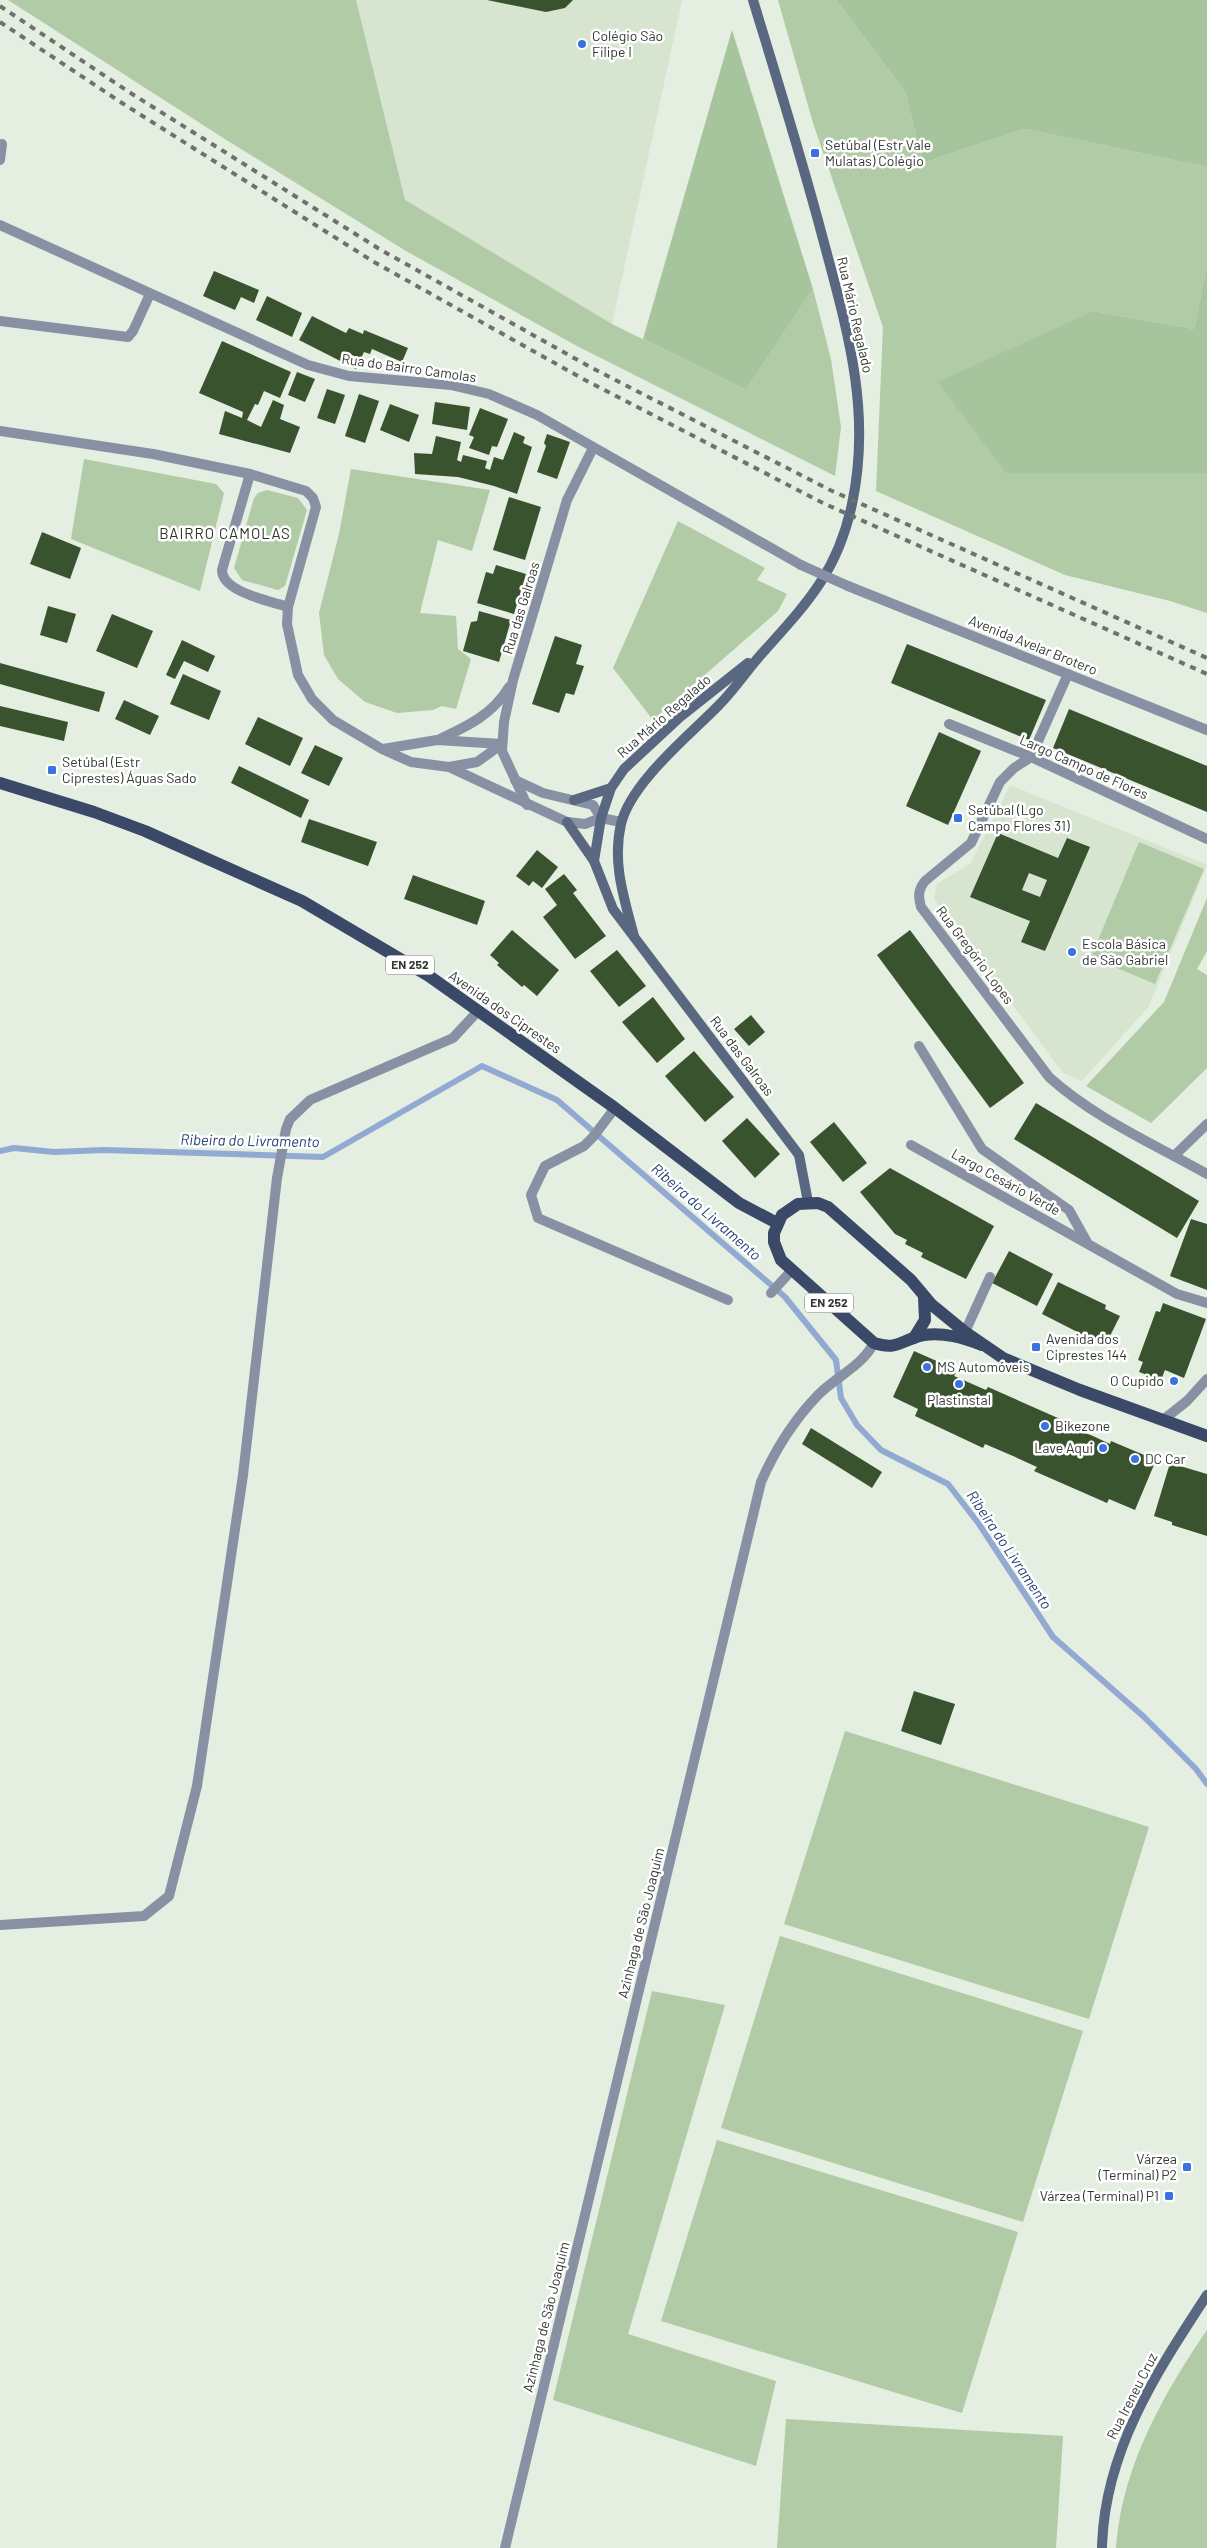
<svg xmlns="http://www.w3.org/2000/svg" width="1207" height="2548" viewBox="0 0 1207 2548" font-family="Barlow,sans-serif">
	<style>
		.built { fill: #d6e4d0 }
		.green { fill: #b0cba5 }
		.forest { fill: #a7c59c }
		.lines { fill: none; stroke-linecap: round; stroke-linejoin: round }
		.stream { stroke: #92a9d2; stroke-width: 6 }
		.building { fill: #3a532f; fill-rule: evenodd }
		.street { stroke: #8791a3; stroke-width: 10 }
		.secondary { stroke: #596780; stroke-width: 10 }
		.primary { stroke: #394967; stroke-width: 12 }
		.rail { stroke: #6d736c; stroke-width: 4; stroke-dasharray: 6 6; stroke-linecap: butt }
		.street-bridge { stroke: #8791a3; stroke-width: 10 }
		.poi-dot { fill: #3b72e2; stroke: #fff; stroke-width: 2 }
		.labels { text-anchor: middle; stroke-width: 5; stroke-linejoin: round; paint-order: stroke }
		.shield { fill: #fff; stroke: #727471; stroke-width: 1 }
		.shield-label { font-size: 12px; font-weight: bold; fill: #353934 }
		.poi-label { font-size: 14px; fill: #353934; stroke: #fff; text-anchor: start }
		.street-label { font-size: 14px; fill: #353934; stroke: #fff }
		.neighbourhood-label { font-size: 15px; letter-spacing: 1px; fill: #2d342a; stroke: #fff }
		.water-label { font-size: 15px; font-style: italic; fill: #294478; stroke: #fff }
	</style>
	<rect width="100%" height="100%" fill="#e4eee1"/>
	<g class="built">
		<polygon points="356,0 682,0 612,324 404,200"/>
		<polygon points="1010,785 1207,865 1149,1006 1082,1081 1063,1073 934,899 937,884 971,863"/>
	</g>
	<g class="green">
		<polygon points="8,0 356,0 405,200 612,324 746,390 813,289 831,359 841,427 835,476 577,346 406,251 228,141"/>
		<polygon points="778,0 836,0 905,92 923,163 1025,129 1207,167 1207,265 1194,329 1094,311 1006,473 1207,473 1207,613 1170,601 1065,575 876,491 883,327 813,123"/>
		<polygon points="84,459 216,484 224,493 200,591 71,539"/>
		<polygon points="351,469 490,490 472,551 438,540 420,613 456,616 458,649 471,659 456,709 442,706 433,710 397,713 365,702 338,679 324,655 319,613 339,534"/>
		<polygon points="267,490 298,498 307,510 285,586 278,590 242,580 234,568 254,498 258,493"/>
		<polygon points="678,521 765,568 757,580 787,594 778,611 653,720 613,668"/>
		<polygon points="1139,842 1204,869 1155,984 1091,957"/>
		<polygon points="1207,898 1207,951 1197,969 1207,975 1207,1068 1151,1123 1086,1086 1164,1002"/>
		<polygon points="845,1731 1149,1827 1089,2019 784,1924"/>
		<polygon points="780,1936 1083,2031 1023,2222 721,2128"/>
		<polygon points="652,1991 725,2005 628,2334 776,2381 756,2466 553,2400"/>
		<polygon points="717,2140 1018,2232 962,2413 661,2321"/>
		<path d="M 1207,2330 L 1207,2548 L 1116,2548 C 1121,2469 1163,2394 1207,2330 Z"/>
		<polygon points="786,2419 1063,2436 1056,2548 777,2548"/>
	</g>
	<g class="forest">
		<polygon points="836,0 1207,0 1207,167 1025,129 923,163 905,92"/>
		<polygon points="732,30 813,289 746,390 643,339"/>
		<polygon points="1207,265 1207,473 1006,473 938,382 1094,311 1194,329"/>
	</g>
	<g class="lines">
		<polyline class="stream" points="0,1151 14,1148 54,1152 104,1150 323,1157 482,1066 557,1100 785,1297 836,1360 841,1398 857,1425 881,1450 948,1484 979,1524 1053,1637 1143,1716 1196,1769 1207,1784"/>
	</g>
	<g class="building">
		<polygon points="487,0 573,0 565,8 546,12"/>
		<polygon points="214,271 259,290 254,303 241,297 235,310 203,296"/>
		<polygon points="267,296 302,313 292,337 256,320"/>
		<polygon points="312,316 346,333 349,328 363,334 364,330 408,348 402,362 372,349 370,354 364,352 356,369 299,340"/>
		<polygon points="222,341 291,372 280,398 264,391 258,405 255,404 247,420 261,427 273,400 284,405 280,419 300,427 290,453 219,434 225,411 242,418 243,412 199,393"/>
		<polygon points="297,372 315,379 305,402 288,395"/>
		<polygon points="327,389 345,395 335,424 317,418"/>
		<polygon points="359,394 379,401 365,443 345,436"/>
		<polygon points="435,402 470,407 467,430 432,424"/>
		<polygon points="390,404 419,415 409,442 380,430"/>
		<polygon points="480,408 508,419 497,447 492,446 489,455 469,448 474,437 469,435"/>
		<polygon points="514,432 525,437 523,443 532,447 517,494 494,486 458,477 415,474 414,453 432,454 436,436 461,442 457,460 461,462 463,455 487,461 485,468 490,470 494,457 503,460"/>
		<polygon points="547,434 570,442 557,479 537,472 546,446 544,443"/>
		<polygon points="509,497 541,507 525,560 493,550"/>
		<polygon points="42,532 81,548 70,579 30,564"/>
		<polygon points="496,565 526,574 514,614 477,603 486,572 493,574"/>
		<polygon points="48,606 76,614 67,643 40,635"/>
		<polygon points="479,611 511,620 499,662 463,651 471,622 477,621"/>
		<polygon points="112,614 153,631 137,668 96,651"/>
		<polygon points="555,636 582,645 576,664 584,666 574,695 566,693 559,713 532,704"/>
		<polygon points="182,640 215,656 208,672 184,661 175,679 166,675"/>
		<polygon points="907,644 1046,700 1029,740 891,683"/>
		<polygon points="0,663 105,692 99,712 0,684"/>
		<polygon points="183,674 221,691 209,720 170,704"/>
		<polygon points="124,700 159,716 150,735 115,719"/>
		<polygon points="0,706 68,722 64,741 0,726"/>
		<polygon points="1069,709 1207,766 1207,812 1053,748"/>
		<polygon points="258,717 303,738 290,766 245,744"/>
		<polygon points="939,732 981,751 948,825 906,806"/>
		<polygon points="315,745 343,758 329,786 301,773"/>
		<polygon points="239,766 309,800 301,818 231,783"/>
		<polygon points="309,819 377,842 368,866 301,842"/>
		<path d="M 998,833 L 1058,858 L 1067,838 L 1090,847 L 1045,951 L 1021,942 L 1030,921 L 970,897 ZM 1029,873 L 1047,880 L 1040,897 L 1022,890 Z"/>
		<polygon points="537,850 558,867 542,888 533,881 529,886 516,876"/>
		<polygon points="564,874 577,890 573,893 606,936 575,959 543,917 557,905 545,889"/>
		<polygon points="413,875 485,901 477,925 404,899"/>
		<polygon points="512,930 559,970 537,996 524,985 522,987 497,965 499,963 490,955"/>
		<polygon points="910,930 1024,1083 990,1108 877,955"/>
		<polygon points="617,950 646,986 619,1007 590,971"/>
		<polygon points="653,997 685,1039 657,1063 622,1022"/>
		<polygon points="751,1015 765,1032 749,1046 734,1029"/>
		<polygon points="694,1051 734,1097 705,1122 665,1076"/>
		<polygon points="1036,1103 1199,1201 1177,1238 1014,1139"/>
		<polygon points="747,1118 780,1154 755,1178 722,1141"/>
		<polygon points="834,1122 867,1163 843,1182 810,1142"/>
		<polygon points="890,1168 994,1226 966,1279 921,1257 923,1253 905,1244 907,1240 895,1234 860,1192"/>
		<polygon points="1191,1219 1207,1224 1207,1290 1170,1276"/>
		<polygon points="1009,1251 1053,1274 1037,1306 992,1283"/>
		<polygon points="1058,1282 1106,1305 1105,1309 1120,1316 1105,1346 1042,1314"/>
		<polygon points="1163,1303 1206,1319 1184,1378 1165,1370 1161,1380 1139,1372 1143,1362 1138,1360 1156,1311 1160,1312"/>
		<polygon points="914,1351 957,1370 954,1376 986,1390 988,1387 1076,1426 1075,1429 1093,1436 1110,1444 1111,1441 1156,1460 1135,1510 1109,1499 1107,1503 1034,1471 1037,1467 1013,1456 985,1444 983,1448 915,1416 918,1409 893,1397"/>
		<polygon points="811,1428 882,1472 872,1488 802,1444"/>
		<polygon points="1170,1463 1207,1474 1207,1536 1172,1525 1172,1522 1154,1516"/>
		<polygon points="914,1691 955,1704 941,1745 901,1731"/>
	</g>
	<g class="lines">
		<g class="street">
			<polyline points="0,160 2,144"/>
			<polyline points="0,225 308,365 349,376 451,385 489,394 537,415 801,565"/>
			<polyline points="0,321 128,337 133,331 150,294"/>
			<polyline points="0,431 153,454 250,474 306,491 313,498 316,507 288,607 287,624 298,675 312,699 333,720 382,749 411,762 449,767 567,822 585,824 601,818 621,822"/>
			<path d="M 250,474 L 222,570 C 222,592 270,601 288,607"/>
			<polyline points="848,586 1207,730"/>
			<path d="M 1068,674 L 1031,757 L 1014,768 L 1000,782 L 971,843 L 925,881 C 918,890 918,896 921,907 L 1049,1077 C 1094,1118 1154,1144 1207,1174"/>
			<polyline points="949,724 1031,757 1207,839"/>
			<path d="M 440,739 C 468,726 493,714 509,687"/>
			<polyline points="383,749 437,740 502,744"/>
			<polyline points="449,767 477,762 502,744"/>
			<polyline points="515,780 543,793 593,805 601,818"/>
			<polyline points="527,805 502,751 504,722 513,680 567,500 593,448"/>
			<polyline points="919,1046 982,1149 1069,1210 1088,1244"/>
			<polyline points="615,1108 593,1137 584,1146 545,1166 531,1195 538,1218 728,1300"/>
			<polyline points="911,1145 1177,1294 1207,1303"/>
			<polyline points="1174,1156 1207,1124"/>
			<polyline points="771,1293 792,1270"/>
			<polyline points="965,1332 990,1277"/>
			<polyline points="1163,1420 1187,1401 1207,1379"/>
			<polyline points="0,1925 144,1916 169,1896 197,1786 243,1475 277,1178 286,1129 290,1119 310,1100 453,1038 478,1011"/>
			<path d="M 505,2548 L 761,1482 C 775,1450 793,1421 818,1395 C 837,1376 861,1367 874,1343"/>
		</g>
		<g class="secondary">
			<polyline points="748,663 680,717 624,769 611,788 601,818 594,861 613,909 799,1155 808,1202"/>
			<polyline points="574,800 611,788"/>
			<polyline points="567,822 594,861"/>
			<path d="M 634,936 C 624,898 612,863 621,824 C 631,782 690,735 719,705 C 736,688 749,667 766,649 C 809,601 838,570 852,504 C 872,411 847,329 823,239 C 802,159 777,79 753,0"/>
			<path d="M 1102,2548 C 1104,2452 1156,2373 1207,2295"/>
		</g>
		<g class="primary">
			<polyline points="0,783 94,812 145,831 302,901 429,976 615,1108 739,1203 777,1223"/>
			<polyline points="914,1338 925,1320 924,1297"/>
			<path d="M 982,1345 C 963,1338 944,1332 924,1335 C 902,1339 899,1351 874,1343 L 781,1260 L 774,1242 L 774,1233 L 782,1215 L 798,1204 L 818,1203 L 828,1207 L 911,1280 L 932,1305 L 965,1332 L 1003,1358 L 1080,1390 L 1207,1436"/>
		</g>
		<g class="rail">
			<polyline points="0,6 129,92 381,250 592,368 830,490 1207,658"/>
			<polyline points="0,22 122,103 374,262 585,380 825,504 1207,674"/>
		</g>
		<polyline class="street-bridge" points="801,565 848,586"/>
	</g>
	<g class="poi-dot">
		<circle cx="582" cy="44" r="5"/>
		<rect x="810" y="148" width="10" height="10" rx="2.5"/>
		<rect x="47" y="765" width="10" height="10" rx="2.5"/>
		<rect x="953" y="813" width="10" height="10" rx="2.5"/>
		<circle cx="1072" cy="952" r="5"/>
		<rect x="1031" y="1342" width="10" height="10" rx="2.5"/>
		<circle cx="927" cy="1367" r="5"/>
		<circle cx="1174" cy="1381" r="5"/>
		<circle cx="959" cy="1384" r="5"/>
		<circle cx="1045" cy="1426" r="5"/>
		<circle cx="1103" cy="1448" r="5"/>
		<circle cx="1135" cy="1459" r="5"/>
		<rect x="1182" y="2162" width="10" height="10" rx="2.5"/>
		<rect x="1164" y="2191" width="10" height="10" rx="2.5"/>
	</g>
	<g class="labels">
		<g class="shield">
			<rect x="386" y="955.5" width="48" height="19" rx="4"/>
			<rect x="805" y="1293.5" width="48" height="19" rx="4"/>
		</g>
		<g class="shield-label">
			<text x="410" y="969">EN 252</text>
			<text x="829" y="1307">EN 252</text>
		</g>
		<g class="poi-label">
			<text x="592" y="41">Colégio São<tspan x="592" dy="16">Filipe I</tspan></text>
			<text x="825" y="150">Setúbal (Estr Vale<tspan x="825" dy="16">Mulatas) Colégio</tspan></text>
			<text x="62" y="767">Setúbal (Estr<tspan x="62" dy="16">Ciprestes) Águas Sado</tspan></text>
			<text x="968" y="815">Setúbal (Lgo<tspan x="968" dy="16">Campo Flores 31)</tspan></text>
			<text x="1082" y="949">Escola Básica<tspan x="1082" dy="16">de São Gabriel</tspan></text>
			<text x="1046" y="1344">Avenida dos<tspan x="1046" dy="16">Ciprestes 144</tspan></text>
			<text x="937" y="1372">MS Automóveis</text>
			<text x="1164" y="1386" text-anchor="end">O Cupido</text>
			<text x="959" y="1405" text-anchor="middle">Plastinstal</text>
			<text x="1055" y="1431">Bikezone</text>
			<text x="1093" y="1453" text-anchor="end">Lave Aqui</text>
			<text x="1145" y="1464">DC Car</text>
			<text x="1177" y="2164" text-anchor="end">Várzea<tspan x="1177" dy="16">(Terminal) P2</tspan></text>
			<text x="1159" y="2201" text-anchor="end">Várzea (Terminal) P1</text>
		</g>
		<g class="street-label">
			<text transform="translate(855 315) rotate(77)" y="5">Rua Mário Regalado</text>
			<text transform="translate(409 368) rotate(8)" y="5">Rua do Bairro Camolas</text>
			<text transform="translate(521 608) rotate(-73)" y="5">Rua das Galroas</text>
			<text transform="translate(1033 645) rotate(22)" y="5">Avenida Avelar Brotero</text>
			<text transform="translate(664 716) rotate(-41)" y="5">Rua Mário Regalado</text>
			<text transform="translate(1084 767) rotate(24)" y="5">Largo Campo de Flores</text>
			<text transform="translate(975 955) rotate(53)" y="5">Rua Gregório Lopes</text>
			<text transform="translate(505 1012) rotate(35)" y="5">Avenida dos Ciprestes</text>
			<text transform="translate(742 1056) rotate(53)" y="5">Rua das Galroas</text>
			<text transform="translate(1006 1182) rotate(29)" y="5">Largo Cesário Verde</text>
			<text transform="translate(641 1923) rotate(-76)" y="5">Azinhaga de São Joaquim</text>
			<text transform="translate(546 2317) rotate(-76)" y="5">Azinhaga de São Joaquim</text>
			<text transform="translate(1132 2396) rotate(-63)" y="5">Rua Ireneu Cruz</text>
		</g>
		<g class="neighbourhood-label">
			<text x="225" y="539">BAIRRO CAMOLAS</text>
		</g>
		<g class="water-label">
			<text transform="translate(250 1141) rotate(1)" y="5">Ribeira do Livramento</text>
			<text transform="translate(706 1212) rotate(41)" y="5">Ribeira do Livramento</text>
			<text transform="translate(1009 1550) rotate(56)" y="5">Ribeira do Livramento</text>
		</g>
	</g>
</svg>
